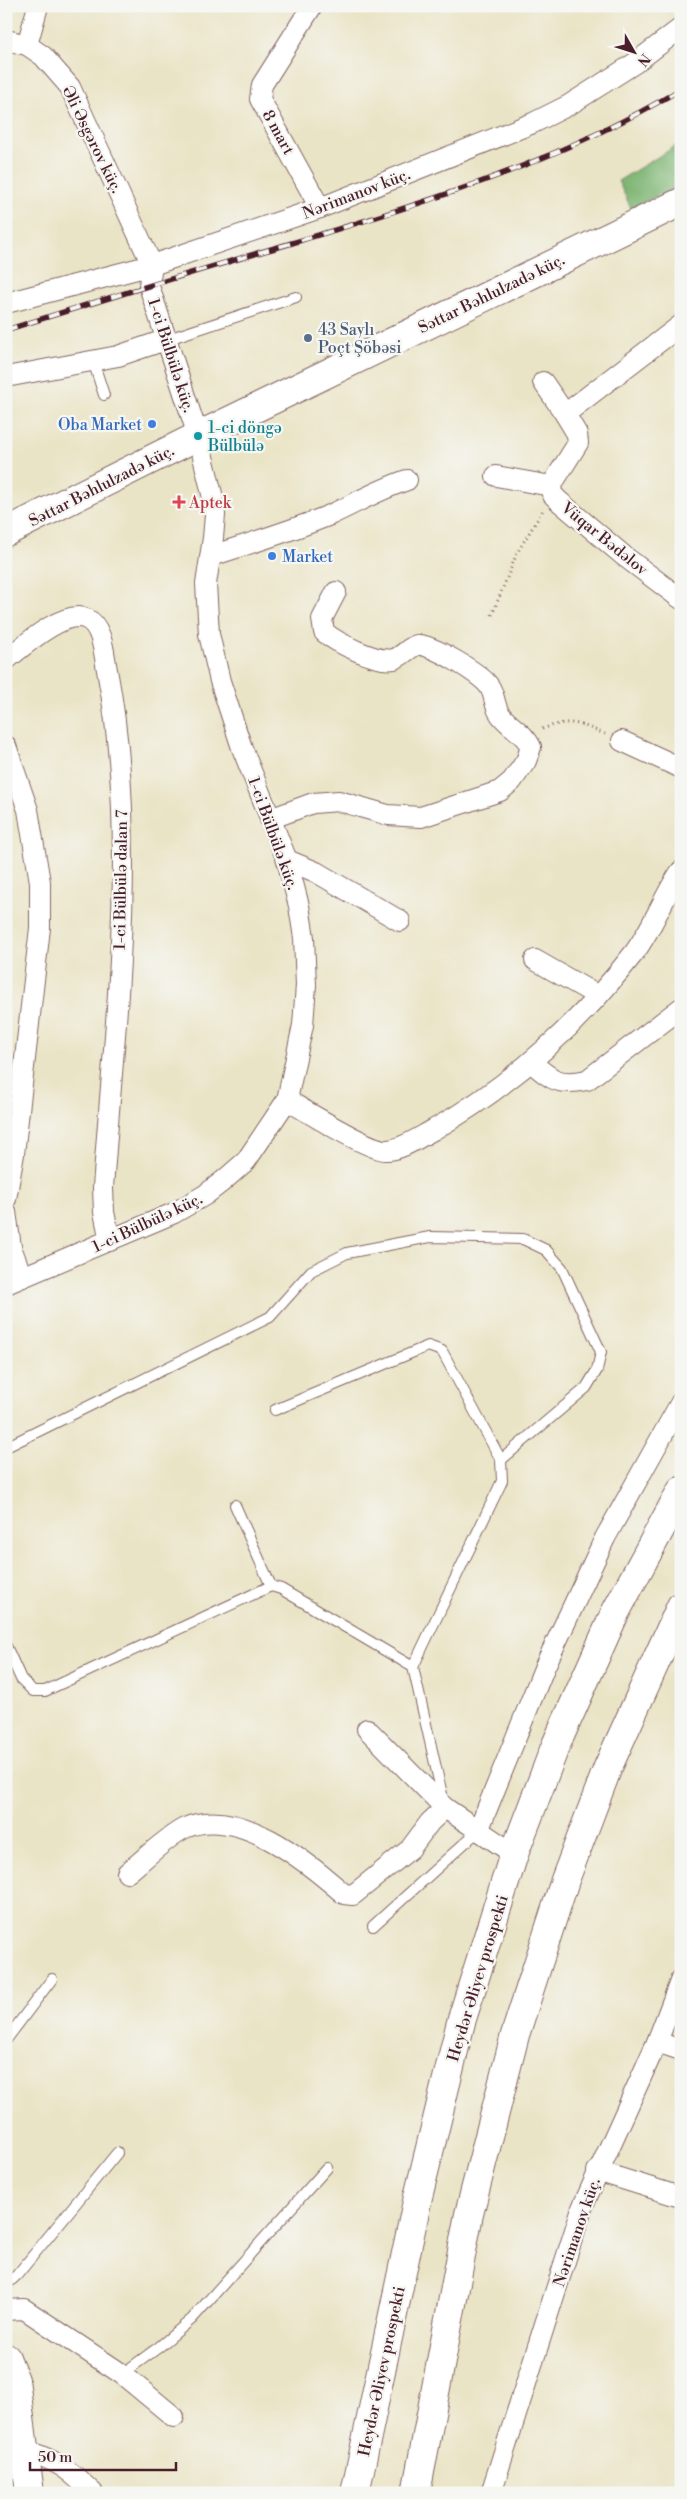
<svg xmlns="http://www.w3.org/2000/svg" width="687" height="2499" viewBox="0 0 687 2499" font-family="'Libre Bodoni',serif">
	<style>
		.forest { fill: #7cb471; stroke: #636a4e }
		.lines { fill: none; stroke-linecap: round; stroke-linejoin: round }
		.lane-casing { stroke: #826461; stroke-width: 12 }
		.street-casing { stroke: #826461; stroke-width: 22 }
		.secondary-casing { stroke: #826461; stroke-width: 30 }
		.highway-casing { stroke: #826461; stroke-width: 30 }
		.path { stroke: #826461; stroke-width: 3; stroke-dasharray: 1 4; stroke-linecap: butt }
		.lane { stroke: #fff; stroke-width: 10 }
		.street { stroke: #fff; stroke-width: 20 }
		.secondary { stroke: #fff; stroke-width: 28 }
		.highway { stroke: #fff; stroke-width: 28 }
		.rail-casing { stroke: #4a1f2b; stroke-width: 5.5 }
		.rail { stroke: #f6f6f2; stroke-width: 4; stroke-dasharray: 11; stroke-linecap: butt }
		.service-dot { fill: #5c6f8a; stroke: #f6f6f2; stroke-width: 2 }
		.shop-dot { fill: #3f7fe0; stroke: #f6f6f2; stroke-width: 2 }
		.culture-dot { fill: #0f9aa8; stroke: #f6f6f2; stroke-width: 2 }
		.health-dot { fill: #e0444e; stroke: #f6f6f2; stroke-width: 2 }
		.labels { text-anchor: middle; stroke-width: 4.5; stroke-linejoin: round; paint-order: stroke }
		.street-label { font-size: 16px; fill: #4a1f2b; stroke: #f6f6f2 }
		.service-label { font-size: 16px; fill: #4e5e75; stroke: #f6f6f2; text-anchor: start }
		.shop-label { font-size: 16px; fill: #366cbe; stroke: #f6f6f2; text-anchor: end }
		.culture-label { font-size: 16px; fill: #0d838f; stroke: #f6f6f2; text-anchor: start }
		.health-label { font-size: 16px; fill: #be3a42; stroke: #f6f6f2; text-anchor: start }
	</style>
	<rect width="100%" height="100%" fill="#f6f6f2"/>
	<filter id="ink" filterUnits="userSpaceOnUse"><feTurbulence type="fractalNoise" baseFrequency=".02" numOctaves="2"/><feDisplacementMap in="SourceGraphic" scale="10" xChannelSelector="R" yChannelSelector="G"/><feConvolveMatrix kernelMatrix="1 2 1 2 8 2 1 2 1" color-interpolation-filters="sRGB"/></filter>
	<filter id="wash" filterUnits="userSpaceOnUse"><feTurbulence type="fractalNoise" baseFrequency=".0096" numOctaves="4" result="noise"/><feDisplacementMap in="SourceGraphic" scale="20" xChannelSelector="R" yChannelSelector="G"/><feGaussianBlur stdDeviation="1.12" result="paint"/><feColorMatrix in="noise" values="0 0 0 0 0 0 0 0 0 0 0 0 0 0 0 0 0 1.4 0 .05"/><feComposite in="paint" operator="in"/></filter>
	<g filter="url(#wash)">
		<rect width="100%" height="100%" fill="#eae4c6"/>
		<polygon class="forest" points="681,143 681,185 631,208 618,181"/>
	</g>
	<g filter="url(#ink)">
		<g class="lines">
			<defs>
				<g id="lane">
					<polyline points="168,339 296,297"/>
					<polyline points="93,361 104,395"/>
					<polyline points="6,1447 270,1317 311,1271 347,1253 430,1237 523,1239 546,1250 562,1268 601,1352 597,1370 586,1388 501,1460"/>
					<polyline points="235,1505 271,1586"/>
					<polyline points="6,1646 21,1679 33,1691 45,1691 271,1586 281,1589 413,1667 502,1481 501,1460 442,1351 428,1346 275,1410"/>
					<polyline points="413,1667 444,1803"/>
					<polyline points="373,1926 478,1831"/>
					<polyline points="6,2040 52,1979"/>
					<polyline points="6,2285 17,2275 117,2153"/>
					<polyline points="122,2374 159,2347 192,2319 327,2168"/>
				</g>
				<g id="street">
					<polyline points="312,6 262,85 260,99 320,208"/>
					<polyline points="6,40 27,45 43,56 70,87 152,265 149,286 198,436 212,494 215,515 213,538 206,584 209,634 220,681 242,748 287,860 299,906 304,938 306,985 303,1025 287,1100 246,1161 223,1181 205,1195 174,1213 6,1284"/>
					<polyline points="27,45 38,6"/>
					<polyline points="6,303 152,265 320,208 533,123 569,105 635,63 681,28"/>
					<polyline points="681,325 565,414 577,434 578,443 551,486 552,494 560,502 624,556 681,599"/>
					<polyline points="6,377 118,356 168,339"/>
					<polyline points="543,382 565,414"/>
					<polyline points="496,476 551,486"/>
					<path d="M 211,556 C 251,543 291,531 330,515 C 356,503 380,489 407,480"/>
					<path d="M 6,660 C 22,647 65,608 87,619 C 103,627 104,655 107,670 C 139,836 115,1020 103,1188 L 104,1212 L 110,1241"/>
					<polyline points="622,741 681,768"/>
					<polyline points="6,746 28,810 40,882 40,928 14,1154 6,1199"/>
					<path d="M 270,819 L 313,803 L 339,801 L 388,815 L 421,817 L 500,791 L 512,781 L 526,761 L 531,747 C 524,732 509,727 500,714 C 494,706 495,694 489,686 C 481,674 430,643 417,645 C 409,647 403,656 394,659 C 377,663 337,643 324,632 L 322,619 L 336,592"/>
					<polyline points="287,860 316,872 400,921"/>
					<polyline points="535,960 598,996"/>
					<path d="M 531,1062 C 552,1080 558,1086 587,1080 L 681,1008"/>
					<path d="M 287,1100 C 306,1111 367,1149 385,1150 C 400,1151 420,1137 433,1130 C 512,1085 579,1024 634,953 C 653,928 663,897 681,871"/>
					<polyline points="6,1212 11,1247 22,1277"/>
					<polyline points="367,1729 445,1808"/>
					<polyline points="478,1831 545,1666 605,1538 681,1402"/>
					<path d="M 127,1873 C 142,1861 169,1835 185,1828 C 239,1805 306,1861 344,1894 L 353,1895 L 410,1849 L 430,1822 L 445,1808 L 514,1854"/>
					<polyline points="657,2042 681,2050"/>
					<polyline points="597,2171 677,2196"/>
					<polyline points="6,2310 24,2309 122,2374 174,2417"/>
					<path d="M 24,2450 C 59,2461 68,2469 93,2493"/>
					<polyline points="491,2493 582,2208 657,2042 681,1979"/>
				</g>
				<g id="secondary">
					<polyline points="6,532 198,436 681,202"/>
					<polyline points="6,2358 15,2380 30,2493"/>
				</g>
				<g id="highway">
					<polyline points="355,2493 418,2197 461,2022 514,1854 555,1747 615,1613 681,1491"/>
					<polyline points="416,2493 469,2214 515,2035 565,1880 608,1767 681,1606"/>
				</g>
			</defs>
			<use href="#lane" class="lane-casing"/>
			<use href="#street" class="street-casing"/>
			<use href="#secondary" class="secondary-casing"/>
			<use href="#highway" class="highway-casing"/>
			<g class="path">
				<polyline points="492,615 517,553 543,510"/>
				<path d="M 542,729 C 572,718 577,723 605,734"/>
			</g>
			<use href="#lane" class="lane"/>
			<use href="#street" class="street"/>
			<use href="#secondary" class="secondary"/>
			<use href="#highway" class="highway"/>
			<defs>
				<path id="rail" d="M 6,330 C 101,300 196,271 292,243 C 425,203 561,161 681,89"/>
			</defs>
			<use href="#rail" class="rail-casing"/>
			<use href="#rail" class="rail"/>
		</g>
	</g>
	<circle class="service-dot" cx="308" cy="338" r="5"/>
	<g class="shop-dot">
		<circle cx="152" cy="424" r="5"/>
		<circle cx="272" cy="556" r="5"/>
	</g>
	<circle class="culture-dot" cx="198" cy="436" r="5"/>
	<path class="health-dot" d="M176.5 494.5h5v5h5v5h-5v5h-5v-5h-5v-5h5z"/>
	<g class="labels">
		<g class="street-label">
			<text transform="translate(279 132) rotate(61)" y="6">8 mart</text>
			<text transform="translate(93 139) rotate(64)" y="6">Əli Əsgərov küç.</text>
			<text transform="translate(356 193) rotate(-21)" y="6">Nərimanov küç.</text>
			<text transform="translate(491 293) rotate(-26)" y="6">Səttar Bəhlulzadə küç.</text>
			<text transform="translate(172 355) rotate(72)" y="6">1-ci Bülbülə küç.</text>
			<text transform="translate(101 485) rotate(-27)" y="6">Səttar Bəhlulzadə küç.</text>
			<text transform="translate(605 538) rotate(39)" y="6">Vüqar Bədəlov</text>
			<text transform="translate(274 833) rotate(70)" y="6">1-ci Bülbülə küç.</text>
			<text transform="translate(120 880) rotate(-89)" y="6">1-ci Bülbülə dalan 7</text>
			<text transform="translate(147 1222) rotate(-25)" y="6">1-ci Bülbülə küç.</text>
			<text transform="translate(477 1978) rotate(-73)" y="6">Heydər Əliyev prospekti</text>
			<text transform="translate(576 2232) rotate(-71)" y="6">Nərimanov küç.</text>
			<text transform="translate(381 2371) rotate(-78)" y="6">Heydər Əliyev prospekti</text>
		</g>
		<g class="service-label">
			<text x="318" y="335">43 Saylı<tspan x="318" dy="18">Poçt Şöbəsi</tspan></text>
		</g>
		<g class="shop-label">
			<text x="142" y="430">Oba Market</text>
			<text x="282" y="562" text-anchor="start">Market</text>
		</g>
		<g class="culture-label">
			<text x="208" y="433">1-ci döngə<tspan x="208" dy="18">Bülbülə</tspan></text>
		</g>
		<g class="health-label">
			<text x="189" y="508">Aptek</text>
		</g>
	</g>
	<rect width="687" height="2499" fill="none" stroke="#f6f6f2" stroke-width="25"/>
	<g transform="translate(634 52) rotate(129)" stroke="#f6f6f2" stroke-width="4" paint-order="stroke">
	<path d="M0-4L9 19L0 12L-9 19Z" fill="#4a1f2b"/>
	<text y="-8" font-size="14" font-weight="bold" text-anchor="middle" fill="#4a1f2b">N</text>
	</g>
	<path d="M30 2462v8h146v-8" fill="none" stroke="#4a1f2b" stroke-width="2.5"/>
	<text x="38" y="2462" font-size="15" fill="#4a1f2b" stroke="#f6f6f2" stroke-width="4" paint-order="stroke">50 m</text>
</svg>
